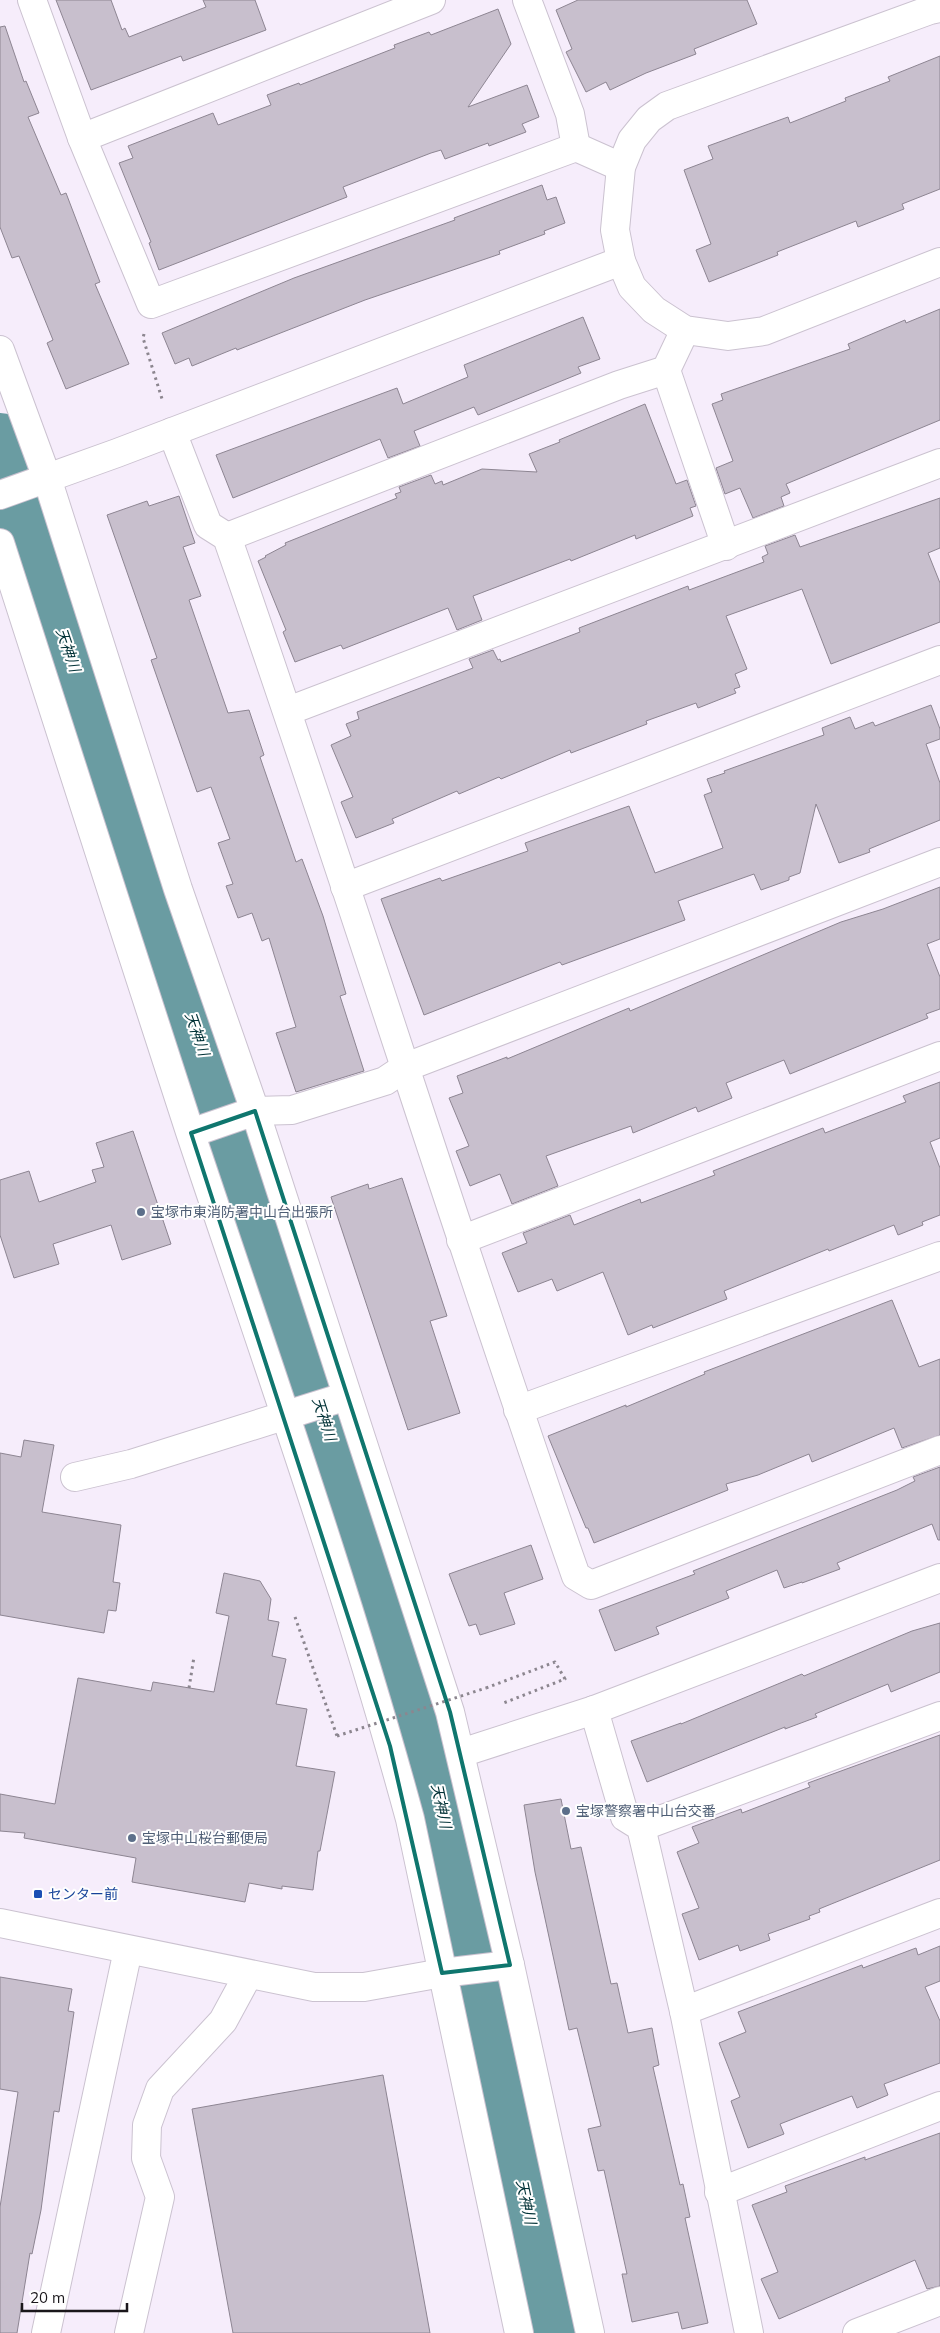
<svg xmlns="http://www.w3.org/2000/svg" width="940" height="2333" viewBox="0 0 940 2333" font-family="Mulish,'Noto Sans JP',sans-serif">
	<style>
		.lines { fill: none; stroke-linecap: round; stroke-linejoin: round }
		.river { stroke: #6a9ca2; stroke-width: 64 }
		.building { fill: #c8bfcd; stroke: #8d8592 }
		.minor-casing { stroke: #cbc2d0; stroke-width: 30 }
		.path { stroke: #8c868f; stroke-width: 3; stroke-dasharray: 2.5 4; stroke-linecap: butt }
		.minor { stroke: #fff; stroke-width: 28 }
		.path-bridge { stroke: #8c868f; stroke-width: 3; stroke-dasharray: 2.5 4; stroke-linecap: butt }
		.marked { fill: none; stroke: #0f766e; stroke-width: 4; stroke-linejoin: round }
		.service-dot { fill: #5c6f8a; stroke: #fefefe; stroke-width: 2 }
		.transit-dot { fill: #1a4fb4; stroke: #fefefe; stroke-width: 2 }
		.labels { text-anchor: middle; stroke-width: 4; stroke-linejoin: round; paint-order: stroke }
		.service-label { font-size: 14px; fill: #4e5e75; stroke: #fefefe; text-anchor: start }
		.transit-label { font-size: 14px; fill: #164399; stroke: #fefefe; text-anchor: start }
		.water-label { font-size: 15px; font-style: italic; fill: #003136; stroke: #fefefe }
	</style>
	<rect width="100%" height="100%" fill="#f6edfb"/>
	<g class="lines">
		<g class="river">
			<polyline points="0,445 6,460"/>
			<polyline points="26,523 237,1152 426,1733 554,2333"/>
		</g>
	</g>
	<g class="building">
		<polygon points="56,0 111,0 122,30 125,28 129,37 206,7 203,0 255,0 266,30 183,61 181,56 91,90"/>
		<polygon points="578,0 747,0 757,24 694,49 696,54 646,73 610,90 606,82 586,92 566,52 572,49 556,10"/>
		<polygon points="498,9 511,44 468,107 527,85 539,117 522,124 526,132 489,146 488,143 445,159 441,150 431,153 343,187 347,197 159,270 149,243 151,242 119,163 133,158 128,146 213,113 218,125 271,105 267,95 299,83 300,85 395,48 394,45 429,32 431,35"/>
		<polygon points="5,26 24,82 26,81 39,113 28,117 61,195 66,193 100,282 95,284 129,364 66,389 47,343 53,340 19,256 12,258 0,227 0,27"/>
		<polygon points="940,56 940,189 902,204 904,209 858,227 856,221 777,252 778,255 709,282 696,250 711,244 684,170 713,159 708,146 788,117 790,123 846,101 845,98 890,81 888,77"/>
		<polygon points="542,185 547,200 556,197 565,223 544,231 545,234 499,251 500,254 365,300 237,350 236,348 192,366 189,358 175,364 162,333 294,278 455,220 454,218"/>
		<polygon points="940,309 940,420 786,484 790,493 781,497 784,506 753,518 740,488 725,494 716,468 733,461 712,404 723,400 721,394 850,349 848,344 905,320 906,323"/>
		<polygon points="583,317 600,359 578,367 581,373 478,415 474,407 414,431 420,446 388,458 380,439 233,498 216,455 397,388 403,404 468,377 464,365"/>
		<polygon points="645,404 676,484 687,480 696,506 690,508 693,516 636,539 635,535 571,561 570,559 473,596 482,620 457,630 448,608 343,649 341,645 295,662 283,632 286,630 258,561 266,557 265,556 286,545 285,543 397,498 395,494 401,492 399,487 431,475 435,484 442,481 443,485 482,469 537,472 529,454 560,442 559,440"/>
		<polygon points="179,496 195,543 183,547 201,596 189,600 228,713 249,710 264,755 260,757 296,862 302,859 323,916 346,994 340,996 364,1071 296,1092 276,1033 296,1027 269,938 262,941 252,913 238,918 226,886 233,884 218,843 230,839 211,787 197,792 151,660 157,658 107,515 147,501 149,506"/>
		<polygon points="940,498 940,548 928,553 940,583 940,622 831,664 802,589 726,616 747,669 735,674 740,687 734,689 736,693 698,708 696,703 646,721 647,724 571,753 570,750 501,779 499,777 459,794 457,791 392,819 394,823 356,838 341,802 353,797 331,745 351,736 346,724 359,719 357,712 473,668 469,659 493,650 498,660 500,659 501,662 580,632 579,628 688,586 689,590 764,562 762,557 768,554 765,546 795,535 800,547"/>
		<polygon points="931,705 940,729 940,739 926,744 940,783 940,820 869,849 870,852 839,863 816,804 800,873 789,877 789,880 761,890 754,874 678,901 685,920 562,965 560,962 424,1015 381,899 440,878 442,881 528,851 525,843 629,806 655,873 723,848 704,795 712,792 707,779 725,773 724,771 824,735 822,728 850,717 855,729 873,722 875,726"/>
		<polygon points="940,887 940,939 927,944 940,977 940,1009 926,1014 928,1018 790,1074 784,1060 726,1083 732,1098 698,1112 696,1107 633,1133 631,1126 546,1156 558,1186 512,1204 500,1174 470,1186 456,1151 469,1146 449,1098 463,1093 457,1076 507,1057 507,1059 629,1008 630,1011 841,922 883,909"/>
		<polygon points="940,1082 940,1138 930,1142 940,1168 940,1215 922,1222 923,1225 898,1235 894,1225 829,1251 828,1249 724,1291 727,1299 653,1328 652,1325 628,1335 603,1272 557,1291 552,1279 518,1292 502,1253 527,1243 523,1233 570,1215 574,1225 640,1199 641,1203 715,1175 713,1171 823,1128 825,1133 906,1102 903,1096"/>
		<polygon points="133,1131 171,1244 122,1260 111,1225 53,1244 59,1264 14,1278 0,1235 0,1180 29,1171 39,1202 96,1182 92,1170 104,1167 96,1143"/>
		<polygon points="402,1178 447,1316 430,1321 460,1413 408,1430 331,1197 368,1184 369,1189"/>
		<polygon points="892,1300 919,1367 940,1359 940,1435 902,1448 894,1428 812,1462 809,1454 758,1475 726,1484 728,1490 594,1543 588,1528 586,1528 548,1436 626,1405 626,1407 705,1374 704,1372"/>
		<polygon points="24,1440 54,1445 42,1512 121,1525 113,1582 120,1583 116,1611 108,1610 104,1633 0,1615 0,1453 21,1457"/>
		<polygon points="940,1467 940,1540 938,1540 932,1524 837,1563 840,1569 802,1583 802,1582 784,1588 777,1570 726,1591 729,1598 656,1627 659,1634 615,1651 599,1610 695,1574 693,1571 897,1490 915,1481 913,1477"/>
		<polygon points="531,1545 543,1579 504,1593 515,1624 480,1635 476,1624 469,1626 449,1574"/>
		<polygon points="224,1573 260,1581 271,1599 268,1620 279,1622 272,1656 286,1659 276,1704 307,1709 296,1766 335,1772 320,1851 318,1851 313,1890 282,1886 282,1889 249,1883 245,1902 132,1882 136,1858 24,1838 25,1833 0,1831 0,1794 55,1804 78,1678 151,1691 153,1682 214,1692 229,1616 216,1613"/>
		<polygon points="940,1623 940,1672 891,1692 888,1684 815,1714 817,1717 785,1729 785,1727 647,1782 631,1741 681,1723 681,1724 802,1674 804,1676 912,1631"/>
		<polygon points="940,1735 940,1860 819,1909 820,1912 809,1916 810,1919 768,1934 770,1940 740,1951 738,1945 699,1960 682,1914 699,1908 677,1852 699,1843 692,1827 741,1809 742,1813 810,1787 808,1783"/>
		<polygon points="561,1799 571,1849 581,1847 611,1984 617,1983 628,2033 652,2028 659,2065 653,2067 680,2185 683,2184 690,2217 685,2218 708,2323 682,2329 678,2312 632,2322 622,2274 627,2274 604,2170 598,2171 588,2129 601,2126 577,2028 569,2030 535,1872 524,1805"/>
		<polygon points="940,1946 940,1981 925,1987 940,2021 940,2063 884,2084 888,2095 857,2108 852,2096 780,2124 784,2134 748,2148 731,2101 740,2097 719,2043 746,2032 738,2012 862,1965 863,1968 916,1948 918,1955"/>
		<polygon points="0,1977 72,1989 68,2011 74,2012 59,2112 54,2111 41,2210 32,2254 30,2253 17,2333 0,2333 0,2207 18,2092 0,2089"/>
		<polygon points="383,2075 430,2333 233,2333 192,2109"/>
		<polygon points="940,2133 940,2286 927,2289 915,2260 779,2319 761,2279 778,2272 752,2205 787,2192 785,2186 865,2157 865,2160"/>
	</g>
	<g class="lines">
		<defs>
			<g id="minor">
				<polyline points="32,0 82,138 151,304 576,147 570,114 527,0"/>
				<polyline points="82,138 431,0"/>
				<polyline points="576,147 621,167"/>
				<polyline points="621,261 632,287 654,310 685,330 728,336 764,331 940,262"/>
				<polyline points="0,350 47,478 178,889 255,1111 450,1712 510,1965 590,2333"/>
				<polyline points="666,370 726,546"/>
				<path d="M 172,432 L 208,525 L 227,537 C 348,882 455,1231 576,1576 L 591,1585 L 940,1450"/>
				<polyline points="0,495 117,453 621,261 615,230 621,167 632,140 649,119 667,106 930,10 940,8"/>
				<polyline points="227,537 619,385 666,370 685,330"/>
				<path d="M 0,543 C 63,739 126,936 190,1132 C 266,1360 347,1587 410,1819 L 519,2333"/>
				<polyline points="288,711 940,463"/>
				<polyline points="345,887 940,660"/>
				<polyline points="191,1133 255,1111 292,1110 385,1081 406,1067 940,862"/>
				<polyline points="461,1240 940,1056"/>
				<polyline points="518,1410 940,1256"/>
				<polyline points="75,1477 131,1464 347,1396"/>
				<polyline points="594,1710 625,1817 641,1827 684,2011 749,2333"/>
				<polyline points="461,1753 594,1710 940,1578"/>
				<polyline points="641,1827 940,1716"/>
				<polyline points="0,1923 314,1987 364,1987 442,1973 510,1965"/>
				<polyline points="684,2011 940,1913"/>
				<polyline points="719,2192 940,2106"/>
				<polyline points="46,2333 128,1950"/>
				<polyline points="129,2333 160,2197 146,2158 147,2125 160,2089 223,2021 248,1975"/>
				<polyline points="857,2333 940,2301"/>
			</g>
		</defs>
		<use href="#minor" class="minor-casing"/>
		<g class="path">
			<polyline points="144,334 143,338 163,402"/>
			<polyline points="295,1617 337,1736"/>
			<polyline points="189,1688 194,1657"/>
			<polyline points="486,1688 555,1662 565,1679 501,1704"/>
		</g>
		<use href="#minor" class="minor"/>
		<polyline class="path-bridge" points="337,1736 486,1688"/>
	</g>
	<path class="marked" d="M 255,1111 L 450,1712 L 510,1965 L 442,1973 L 390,1746 L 191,1133 Z"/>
	<g class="service-dot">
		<circle cx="141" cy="1212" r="5"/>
		<circle cx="566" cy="1811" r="5"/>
		<circle cx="132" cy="1838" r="5"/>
	</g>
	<rect class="transit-dot" x="33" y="1889" width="10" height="10" rx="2.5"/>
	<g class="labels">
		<g class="service-label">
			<text x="151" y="1217">宝塚市東消防署中山台出張所</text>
			<text x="576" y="1816">宝塚警察署中山台交番</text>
			<text x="142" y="1843">宝塚中山桜台郵便局</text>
		</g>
		<g class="transit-label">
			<text x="48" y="1899">センター前</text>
		</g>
		<g class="water-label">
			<text transform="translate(68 650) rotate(71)" y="5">天神川</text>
			<text transform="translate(197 1034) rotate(71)" y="5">天神川</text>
			<text transform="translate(324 1419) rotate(72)" y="5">天神川</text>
			<text transform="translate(441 1806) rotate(78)" y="5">天神川</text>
			<text transform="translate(526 2202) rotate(78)" y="5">天神川</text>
		</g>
	</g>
	<path d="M22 2303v8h105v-8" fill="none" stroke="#1a171b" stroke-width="2.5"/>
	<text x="30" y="2303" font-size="15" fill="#1a171b" stroke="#fefefe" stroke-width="4" paint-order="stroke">20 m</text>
</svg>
